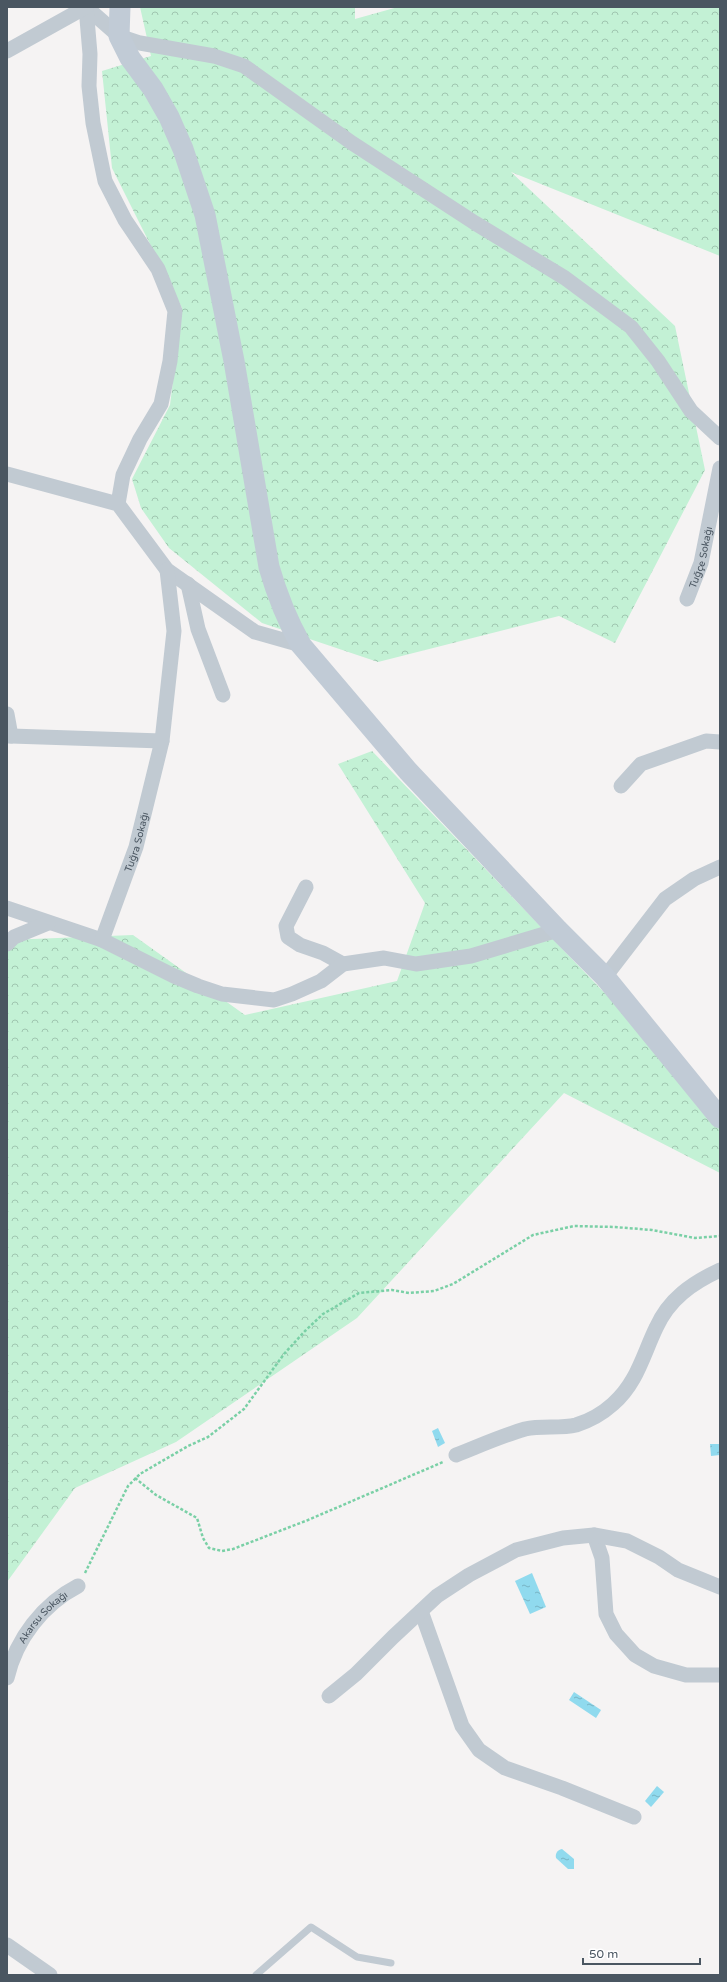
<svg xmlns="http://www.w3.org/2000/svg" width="727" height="1982" viewBox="0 0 727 1982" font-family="'Varela Round',sans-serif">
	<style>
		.forest { fill: url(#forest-crowns) }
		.water { fill: url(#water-ripples) }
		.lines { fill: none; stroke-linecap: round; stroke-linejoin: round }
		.path { stroke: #7ad0a6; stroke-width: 2.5; stroke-dasharray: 3 2; stroke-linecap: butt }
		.lane { stroke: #c1cad2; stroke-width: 7 }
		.street { stroke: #c1cad2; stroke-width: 15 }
		.secondary { stroke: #c1cbd6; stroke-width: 21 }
		.labels { text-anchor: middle; stroke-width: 4; stroke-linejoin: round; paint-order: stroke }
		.street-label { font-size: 10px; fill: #4a5661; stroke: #fff }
	</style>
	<defs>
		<pattern id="forest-crowns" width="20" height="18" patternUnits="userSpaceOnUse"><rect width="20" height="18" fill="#c3f1d5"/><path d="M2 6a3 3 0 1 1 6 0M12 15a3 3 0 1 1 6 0" fill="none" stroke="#a0c6b0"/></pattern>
		<pattern id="water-ripples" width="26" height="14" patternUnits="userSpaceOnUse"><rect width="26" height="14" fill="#90daee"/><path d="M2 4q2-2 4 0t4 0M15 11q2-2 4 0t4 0" fill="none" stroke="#78b4c4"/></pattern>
	</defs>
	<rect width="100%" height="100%" fill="#f5f3f3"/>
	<g class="forest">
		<polygon points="140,7 355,7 355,19 398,7 720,7 720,256 511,172 675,326 705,470 615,643 559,616 378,662 262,623 169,548 141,508 132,479 170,405 182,308 112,168 102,71 151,56"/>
		<polygon points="372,751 720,1113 720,1173 564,1093 357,1318 176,1442 75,1488 7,1582 7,940 133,935 245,1015 397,981 425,903 338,764"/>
	</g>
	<g class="water">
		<polygon points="438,1428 445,1443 438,1447 432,1431"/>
		<polygon points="710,1444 720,1444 720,1455 711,1456"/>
		<polygon points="532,1573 546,1607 530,1614 515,1581"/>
		<polygon points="574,1692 601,1710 596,1718 569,1700"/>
		<polygon points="657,1786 664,1792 651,1807 645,1801"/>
		<path d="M 562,1849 L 574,1859 L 574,1869 L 568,1869 L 556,1858 C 555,1854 557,1850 562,1849 Z"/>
	</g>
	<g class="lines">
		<g class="path">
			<polyline points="135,1478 156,1495 197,1518 203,1538 209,1548 222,1551 233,1549 308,1520 443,1462"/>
			<polyline points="85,1573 128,1486 140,1474 188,1446 208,1437 244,1409 284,1354 305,1331 323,1314 359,1293 392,1290 409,1293 434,1291 453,1284 533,1235 574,1226 615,1227 652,1230 695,1238 720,1236"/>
		</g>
		<polyline class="lane" points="256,1975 311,1927 357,1957 391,1963"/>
		<g class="street">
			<polyline points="86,7 119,36 140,43 214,56 244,66 352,143 475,223 565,278 631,327 658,361 691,411 720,438"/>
			<polyline points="86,7 90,54 89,86 93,123 105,181 125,220 158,269 175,311 170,361 161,404 140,439 123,475 118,504"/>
			<polyline points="7,51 86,7"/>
			<polyline points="7,474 118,504 167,570 255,632 301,645"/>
			<polyline points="188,584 198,629 223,695"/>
			<path id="s1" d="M 687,599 L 701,563 L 720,468"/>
			<polyline points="7,714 11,736 7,736"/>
			<polyline points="11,736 162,741"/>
			<polyline points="621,786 641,764 706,741 720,742"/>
			<polyline points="306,887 286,926 288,937 300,945 323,953 343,964"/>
			<polyline points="7,908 102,940 174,976 198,986 222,994 274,1000 292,994 321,981 343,964 384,958 416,964 471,956 558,930"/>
			<path id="s2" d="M 102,940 L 136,847 L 162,741 L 174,631 L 167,570"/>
			<polyline points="7,944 14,937 48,923"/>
			<polyline points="605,977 665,899 694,879 720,867"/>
			<path d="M 456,1455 C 479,1446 501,1436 525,1429 C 542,1425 560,1429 576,1425 C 589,1421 603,1413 613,1404 C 637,1383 643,1355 656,1328 C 669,1299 692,1283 720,1270"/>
			<polyline points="594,1535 602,1558 606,1614 616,1634 635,1655 654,1666 686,1675 720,1675"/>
			<polyline points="421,1611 462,1726 479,1750 505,1768 562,1788 634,1817"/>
			<path id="s3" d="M 7,1678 C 16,1639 43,1604 78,1586"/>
			<polyline points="329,1696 356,1674 393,1637 437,1596 469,1575 516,1550 563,1538 594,1535 627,1541 659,1557 678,1570 720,1587"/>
			<polyline points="7,1945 50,1975"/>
		</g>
		<path class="secondary" d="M 120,7 L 119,36 L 130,58 L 153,89 L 169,117 L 183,149 L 205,215 L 234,361 L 269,567 C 277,595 287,620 301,645 L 408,771 L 558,930 L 605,977 L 720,1118"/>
	</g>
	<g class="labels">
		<g class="street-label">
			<text dy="4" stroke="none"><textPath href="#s1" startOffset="44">Tuğçe Sokağı</textPath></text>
			<text dy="4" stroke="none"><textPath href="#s2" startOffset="104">Tuğra Sokağı</textPath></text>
			<text dy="4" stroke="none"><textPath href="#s3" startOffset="72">Akarsu Sokağı</textPath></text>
		</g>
	</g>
	<rect width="727" height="1982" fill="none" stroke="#4a5661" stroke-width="16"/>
	<path d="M583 1958v6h117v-6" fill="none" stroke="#4a5661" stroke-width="2"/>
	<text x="589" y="1958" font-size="12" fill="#4a5661" stroke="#ffffff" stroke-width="3" paint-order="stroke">50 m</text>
</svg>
